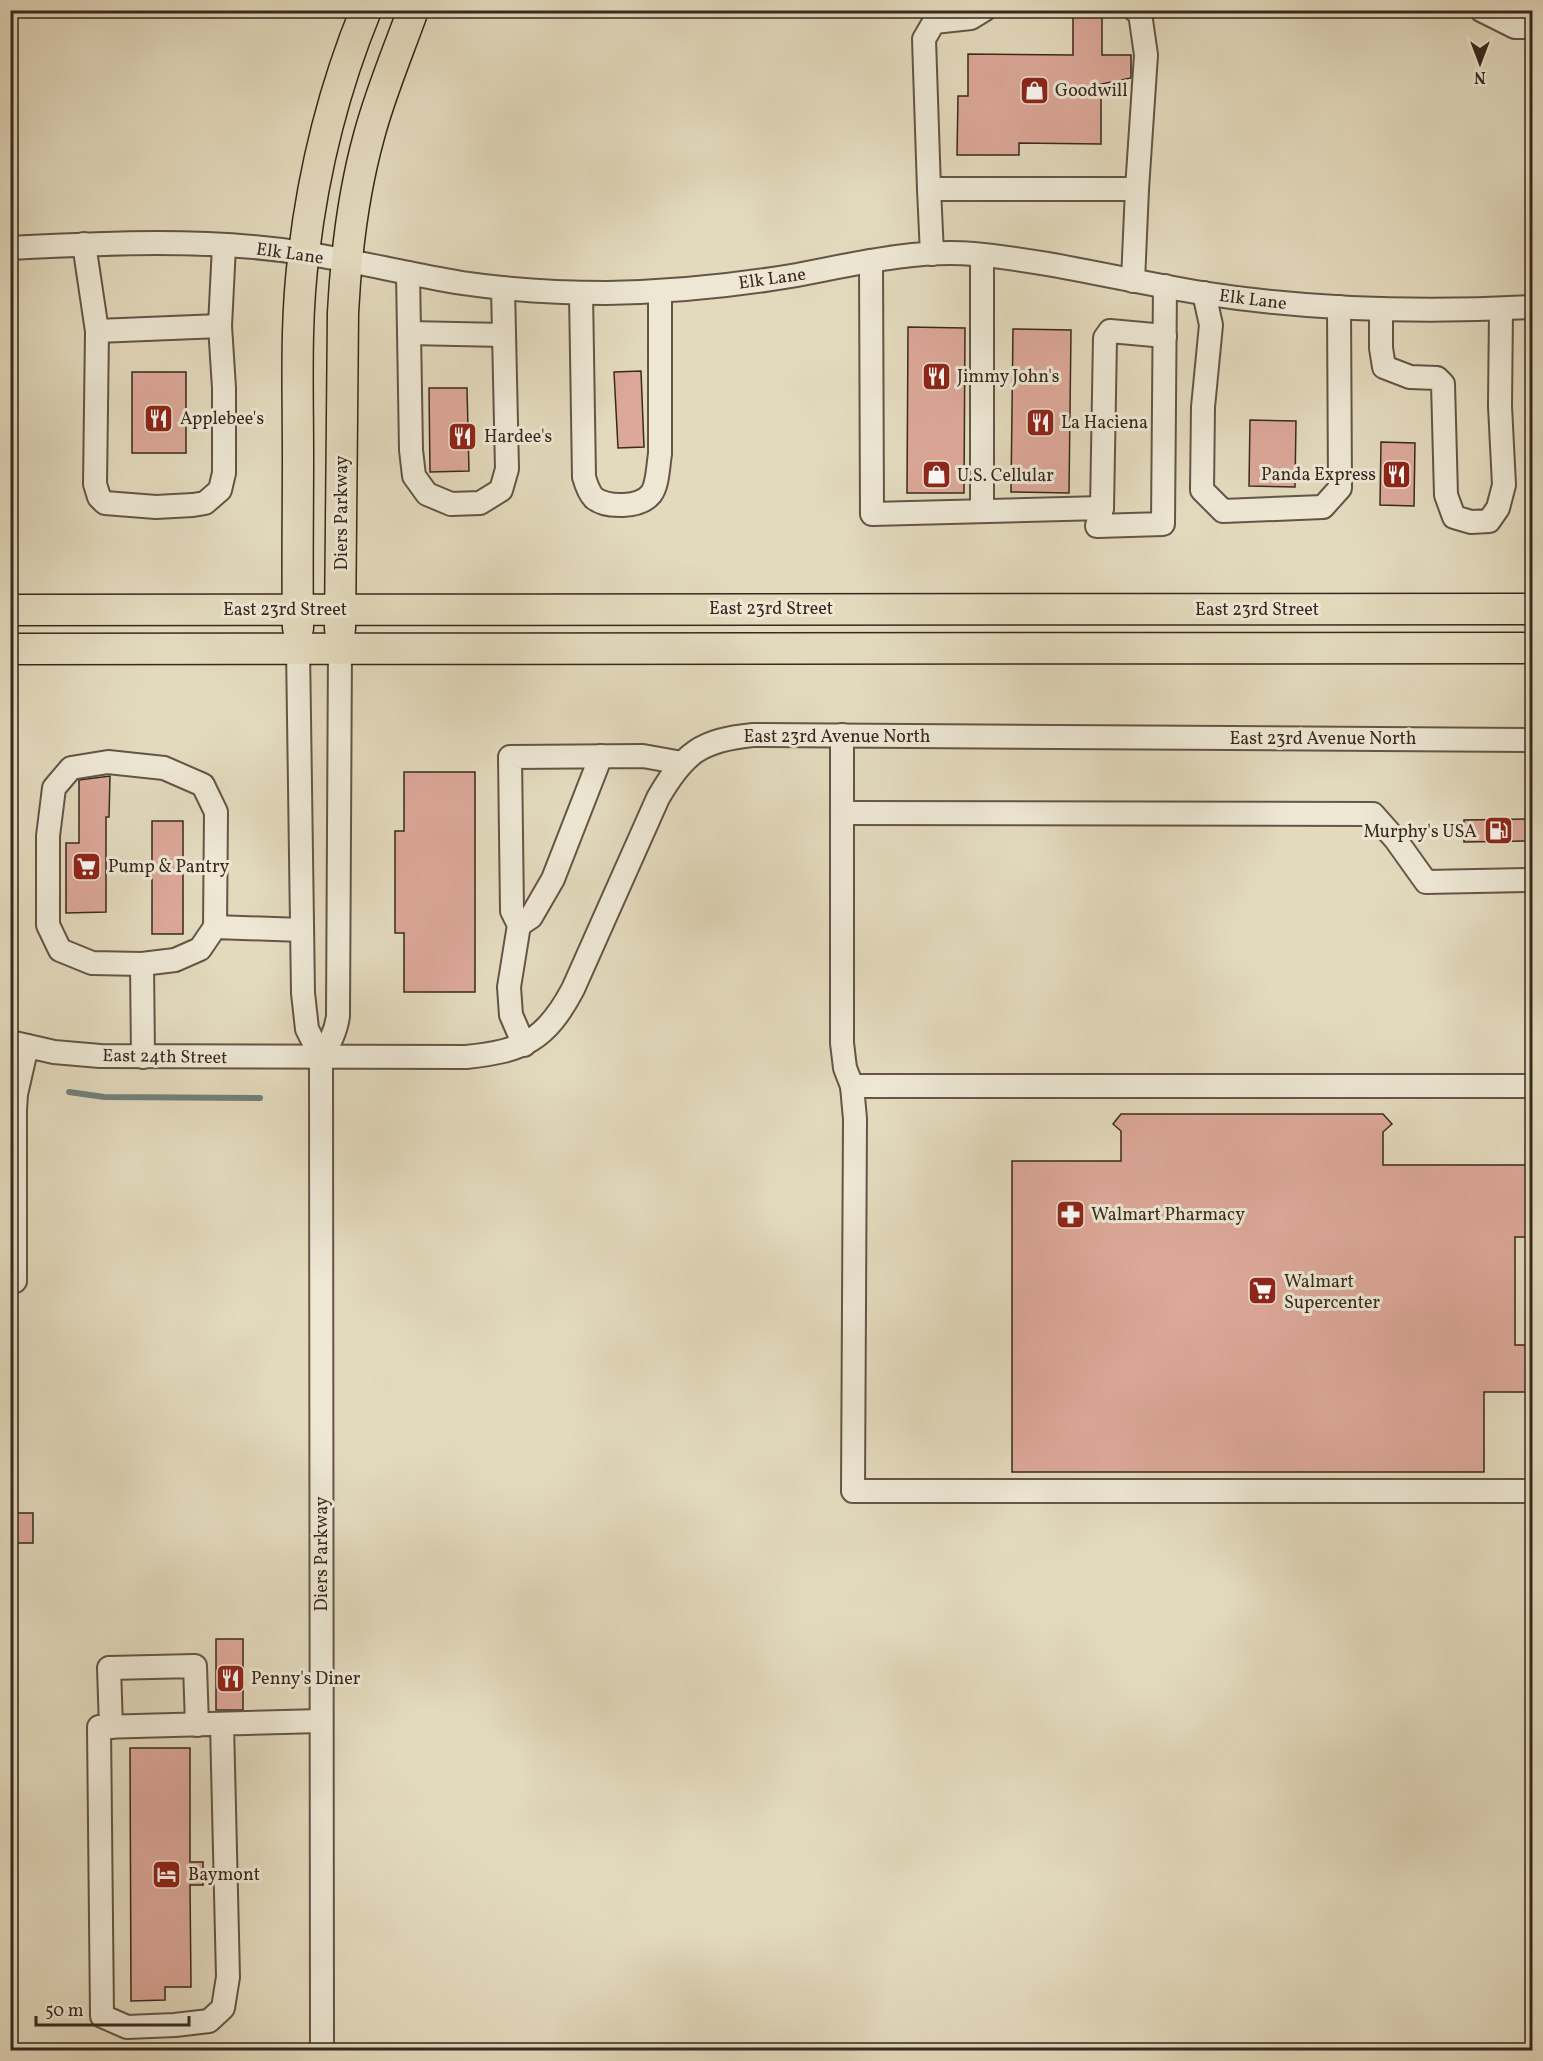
<svg xmlns="http://www.w3.org/2000/svg" width="1543" height="2061" viewBox="0 0 1543 2061" font-family="Vollkorn,serif">
	<style>
		.lines { fill: none; stroke-linecap: round; stroke-linejoin: round }
		.stream { stroke: #71807a; stroke-width: 6 }
		.building { fill: #dca899; stroke: #39291e; stroke-width: 1.5 }
		.minor-casing { stroke: #645546; stroke-width: 26 }
		.major-casing { stroke: #39291e; stroke-width: 33 }
		.minor { stroke: #ede7d4; stroke-width: 22 }
		.major { stroke: #e3dabd; stroke-width: 30 }
		.labels { text-anchor: middle; stroke-width: 6; stroke-linejoin: round; paint-order: stroke }
		.poi-label { font-size: 18px; fill: #39291e; stroke: #ede7d4; text-anchor: start }
		.street-label { font-size: 18px; fill: #39291e; stroke: #ede7d4 }
	</style>
	<rect width="100%" height="100%" fill="#e3dabd"/>
	<filter id="stains"><feTurbulence type="fractalNoise" baseFrequency=".00333" numOctaves="4"/><feColorMatrix values="0 0 0 0 .2 0 0 0 0 .09 0 0 0 0 .02 0 0 0 .5 -.17"/></filter>
	<radialGradient id="worn" r=".72"><stop offset=".6" stop-color="#630" stop-opacity="0"/><stop offset="1" stop-color="#630" stop-opacity=".3"/></radialGradient>
	<g class="lines">
		<polyline class="stream" points="69,1092 104,1097 260,1098"/>
	</g>
	<g class="building">
		<polygon points="1073,13 1102,13 1102,55 1131,55 1131,78 1101,84 1101,144 1019,143 1019,155 957,155 958,96 968,96 968,54 1073,55"/>
		<polygon points="908,327 965,328 964,493 907,493"/>
		<polygon points="1013,329 1071,330 1069,493 1011,492"/>
		<polygon points="641,371 644,447 618,448 614,372"/>
		<rect x="132" y="372" width="54" height="81"/>
		<polygon points="429,388 467,388 469,471 430,472"/>
		<polygon points="1250,420 1296,421 1295,487 1249,486"/>
		<polygon points="1381,442 1415,443 1414,506 1380,505"/>
		<polygon points="404,772 475,772 475,992 404,992 404,933 395,933 395,831 404,831"/>
		<polygon points="110,776 109,817 106,817 106,912 66,913 66,843 79,843 79,780"/>
		<polygon points="1533,819 1533,841 1464,842 1464,820"/>
		<rect x="152" y="821" width="31" height="113"/>
		<polygon points="1121,1114 1383,1114 1392,1124 1383,1132 1383,1165 1533,1165 1533,1237 1515,1237 1515,1345 1533,1345 1533,1392 1484,1392 1484,1472 1012,1472 1012,1161 1121,1161 1121,1131 1113,1124"/>
		<rect x="10" y="1513" width="23" height="30"/>
		<rect x="216" y="1639" width="27" height="71"/>
		<polygon points="130,1748 190,1748 190,1862 203,1862 203,1885 190,1885 191,1987 165,1987 165,2000 131,2001"/>
	</g>
	<g class="lines">
		<defs>
			<g id="minor">
				<polyline points="1135,10 1140,13 1146,55 1137,189"/>
				<polyline points="1481,10 1515,27 1532,27"/>
				<polyline points="929,189 924,39 934,22 971,18 984,10"/>
				<polyline points="84,244 97,331 95,484 99,497 105,503 156,507 193,505 205,503 220,490 224,473 224,388 220,326 224,246"/>
				<path d="M 10,248 C 108,243 206,238 303,253 C 356,261 408,274 462,283 C 510,290 559,293 607,293 C 669,292 731,286 791,276 C 851,265 913,249 974,254 C 1051,261 1126,281 1202,293 C 1311,310 1422,313 1532,307"/>
				<polyline points="932,254 929,189 1137,189 1133,281"/>
				<polyline points="871,261 872,514 1102,508 1097,526 1163,524 1165,286"/>
				<polyline points="408,273 411,450 414,476 427,494 451,504 480,503 501,490 507,469 503,288"/>
				<path d="M 581,293 L 584,477 C 586,484 589,493 594,498 C 606,508 640,508 651,494 C 658,485 658,465 660,454 L 660,291"/>
				<polyline points="1204,293 1211,325 1203,407 1202,490 1223,511 1323,507 1340,488 1339,307"/>
				<polyline points="1381,309 1381,348 1384,367 1410,377 1437,378 1443,384 1446,495 1454,517 1471,522 1489,521 1498,508 1504,485 1500,406 1501,309"/>
				<polyline points="97,331 220,326"/>
				<polyline points="409,333 504,335"/>
				<polyline points="1102,508 1105,338 1110,331 1165,336"/>
				<polyline points="982,511 982,255"/>
				<polyline points="298,648 303,993 307,1029 321,1057"/>
				<polyline points="842,735 842,1043 845,1068 852,1086 855,1119 853,1491 1532,1491"/>
				<polyline points="842,813 1373,814 1396,840 1426,882 1532,880"/>
				<polyline points="519,925 531,917 553,879 601,756"/>
				<polyline points="215,927 200,949 175,960 142,964 92,963 60,950 48,925 48,836 54,788 71,768 108,762 164,768 203,785 216,812 215,927 302,930"/>
				<polyline points="142,964 143,1057"/>
				<path d="M 10,1042 L 54,1052 L 100,1056 L 466,1057 C 524,1051 546,1040 573,989 L 658,798 C 684,753 701,740 753,735 L 1532,740"/>
				<polyline points="524,1045 511,1015 509,987 519,925 512,911 510,757 643,756 682,763"/>
				<polyline points="852,1086 1532,1086"/>
				<polyline points="10,1281 15,1281 15,1110 16,1094 27,1046"/>
				<polyline points="222,1724 228,1977 223,2008 209,2021 175,2025 127,2027 102,2016 99,1727 321,1721"/>
				<polyline points="111,1727 109,1668 195,1666 197,1725"/>
				<path d="M 322,2050 L 321,1057 C 329,1044 336,1032 338,1016 L 340,647"/>
			</g>
			<g id="major">
				<polyline points="10,610 1532,609"/>
				<path d="M 298,628 C 297,571 298,513 298,456 C 298,388 295,319 304,252 C 314,168 334,88 366,10"/>
				<path d="M 340,629 L 343,313 C 346,253 353,194 369,136 C 380,94 398,52 413,10"/>
				<polyline points="10,649 1532,648"/>
			</g>
		</defs>
		<use href="#minor" class="minor-casing"/>
		<use href="#major" class="major-casing"/>
		<use href="#minor" class="minor"/>
		<use href="#major" class="major"/>
	</g>
	<defs>
		<symbol id="shop-square" viewBox="-11 -11 22 22"><rect x="-9" y="-9" width="18" height="18" rx="4" fill="#8f2418" stroke="#ede7d4"/><path d="M-5-2.5h2.3a2.7 3.5 0 0 1 5.4 0H5L5.5 6h-11ZM-1.5-2.5h3a1.5 2.3 0 0 0-3 0Z" fill="#fff"/></symbol>
		<symbol id="restaurant-square" viewBox="-11 -11 22 22"><rect x="-9" y="-9" width="18" height="18" rx="4" fill="#8f2418" stroke="#ede7d4"/><path d="M-5-6h1v4h1v-4h1v4h1v-4h1v5L-1.5 .5V6h-2V.5L-5-1ZM5-6V6H3V1.5H1.5Q1.5-4 5-6Z" fill="#fff"/></symbol>
		<symbol id="fuel-square" viewBox="-11 -11 22 22"><rect x="-9" y="-9" width="18" height="18" rx="4" fill="#8f2418" stroke="#ede7d4"/><path d="M-5.5-6h7V0h2V4h1.3V-2.5L3-4.5l.8-.8L6-3V5H2.5V1h-1V6h-7ZM-4.2-4.7v3.2H.2V-4.7Z" fill="#fff"/></symbol>
		<symbol id="supermarket-square" viewBox="-11 -11 22 22"><rect x="-9" y="-9" width="18" height="18" rx="4" fill="#8f2418" stroke="#ede7d4"/><path d="M-6-5.5h2.5l.6 2H6L4.5 2H-2.5L-4.4-4H-6ZM-1.5 3.2a1.3 1.3 0 1 0 .1 0ZM3 3.2a1.3 1.3 0 1 0 .1 0Z" fill="#fff"/></symbol>
		<symbol id="pharmacy-square" viewBox="-11 -11 22 22"><rect x="-9" y="-9" width="18" height="18" rx="4" fill="#8f2418" stroke="#ede7d4"/><path d="M-2-6h4v4h4v4h-4v4h-4v-4h-4v-4h4Z" fill="#fff"/></symbol>
		<symbol id="hotel-square" viewBox="-11 -11 22 22"><rect x="-9" y="-9" width="18" height="18" rx="4" fill="#8f2418" stroke="#ede7d4"/><path d="M-6-4.5h1.5V1H6V5H4.5V3h-9V5H-6ZM-4 0a1.8 1.8 0 1 1 3.6 0ZM.5 0V-2.5h3Q6-2.5 6 0Z" fill="#fff"/></symbol>
	</defs>
	<g fill-rule="evenodd">
		<use href="#shop-square" x="1018" y="74" width="33" height="33"/>
		<use href="#restaurant-square" x="920" y="360" width="33" height="33"/>
		<use href="#restaurant-square" x="142" y="402" width="33" height="33"/>
		<use href="#restaurant-square" x="1024" y="406" width="33" height="33"/>
		<use href="#restaurant-square" x="446" y="420" width="33" height="33"/>
		<use href="#restaurant-square" x="1380" y="458" width="33" height="33"/>
		<use href="#shop-square" x="920" y="458" width="33" height="33"/>
		<use href="#fuel-square" x="1482" y="814" width="33" height="33"/>
		<use href="#supermarket-square" x="70" y="850" width="33" height="33"/>
		<use href="#pharmacy-square" x="1054" y="1198" width="33" height="33"/>
		<use href="#supermarket-square" x="1246" y="1274" width="33" height="33"/>
		<use href="#restaurant-square" x="214" y="1662" width="33" height="33"/>
		<use href="#hotel-square" x="150" y="1858" width="33" height="33"/>
	</g>
	<g class="labels">
		<g class="poi-label">
			<text x="1055" y="96">Goodwill</text>
			<text x="957" y="382">Jimmy John's</text>
			<text x="180" y="424">Applebee's</text>
			<text x="1061" y="428">La Haciena</text>
			<text x="484" y="442">Hardee's</text>
			<text x="1376" y="480" text-anchor="end">Panda Express</text>
			<text x="957" y="481">U.S. Cellular</text>
			<text x="1477" y="837" text-anchor="end">Murphy's USA</text>
			<text x="108" y="872">Pump &amp; Pantry</text>
			<text x="1091" y="1220">Walmart Pharmacy</text>
			<text x="1284" y="1287">Walmart<tspan x="1284" dy="21">Supercenter</tspan></text>
			<text x="251" y="1684">Penny's Diner</text>
			<text x="188" y="1880">Baymont</text>
		</g>
		<g class="street-label">
			<text transform="translate(290 253) rotate(8)" y="6">Elk Lane</text>
			<text transform="translate(772 278) rotate(-8)" y="6">Elk Lane</text>
			<text transform="translate(1253 299) rotate(7)" y="6">Elk Lane</text>
			<text transform="translate(341 513) rotate(-90)" y="6">Diers Parkway</text>
			<text x="771" y="614">East 23rd Street</text>
			<text x="285" y="615">East 23rd Street</text>
			<text x="1257" y="615">East 23rd Street</text>
			<text x="837" y="742">East 23rd Avenue North</text>
			<text x="1323" y="744">East 23rd Avenue North</text>
			<text transform="translate(165 1056) rotate(1)" y="6">East 24th Street</text>
			<text transform="translate(321 1554) rotate(-90)" y="6">Diers Parkway</text>
		</g>
	</g>
	<rect width="1543" height="2061" fill="none" stroke="#e3dabd" stroke-width="36"/>
	<rect x="12" y="12" width="1519" height="2037" fill="none" stroke="#39291e" stroke-width="3"/>
	<rect x="18" y="18" width="1507" height="2025" fill="none" stroke="#39291e" stroke-width="1.5"/>
	<g transform="translate(1480 63) rotate(180)" stroke="#ede7d4" stroke-width="4.5" paint-order="stroke">
	<path d="M0-4.5L10 22L0 15L-10 22Z" fill="#39291e"/>
	<text y="-9" font-size="16" font-weight="bold" text-anchor="middle" fill="#39291e">N</text>
	</g>
	<path d="M36 2016v9h153v-9" fill="none" stroke="#39291e" stroke-width="3"/>
	<text x="45" y="2016" font-size="18" fill="#39291e" stroke="#ede7d4" stroke-width="4.5" paint-order="stroke">50 m</text>
	<rect width="100%" height="100%" filter="url(#stains)"/>
	<rect width="100%" height="100%" fill="url(#worn)"/>
</svg>
